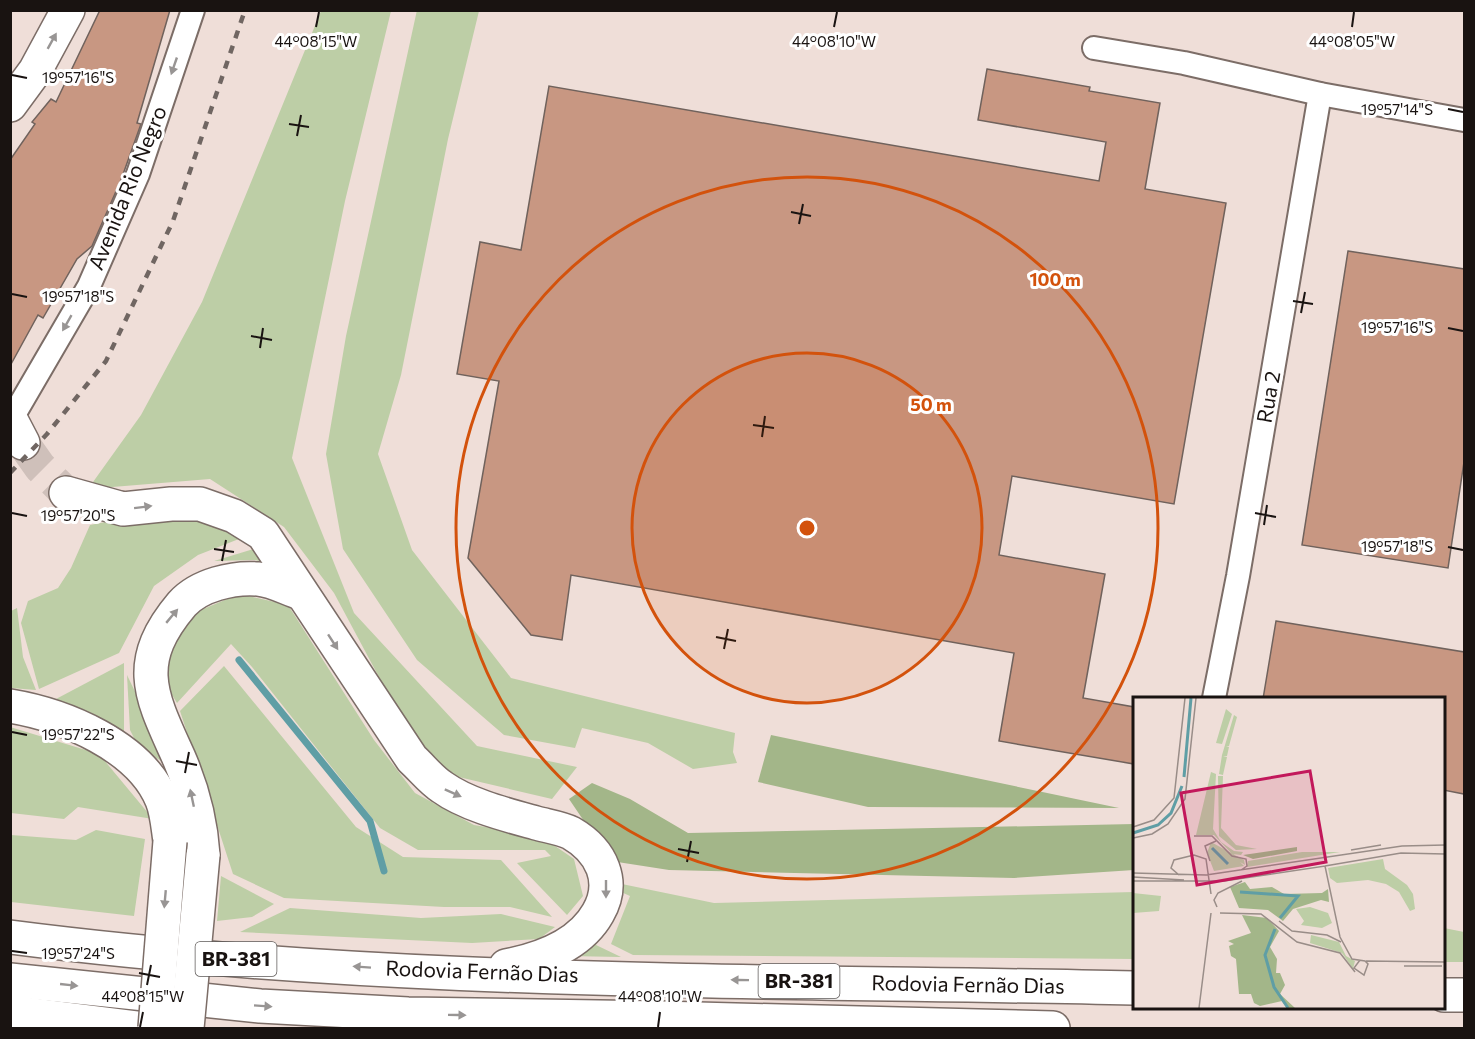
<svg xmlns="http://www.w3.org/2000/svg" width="1475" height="1039" viewBox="0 0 1475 1039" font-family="Commissioner,sans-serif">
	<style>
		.green { fill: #bdcea6 }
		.forest { fill: #a3b689 }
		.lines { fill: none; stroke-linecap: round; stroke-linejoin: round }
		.stream { stroke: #5f9ea5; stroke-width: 7 }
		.building { fill: #c89782; stroke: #70625c; stroke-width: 1.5 }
		.motorway-tunnel { stroke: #cfc0ba; stroke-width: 33; stroke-dasharray: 33 16; stroke-linecap: butt }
		.minor-casing { stroke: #7c6d67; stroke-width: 26 }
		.secondary-casing { stroke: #7c6d67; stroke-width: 36 }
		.primary-casing { stroke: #7c6d67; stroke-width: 36 }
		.motorway-casing { stroke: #7c6d67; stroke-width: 36 }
		.minor { stroke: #fff; stroke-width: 22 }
		.secondary { stroke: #fff; stroke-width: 33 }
		.primary { stroke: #fff; stroke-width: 33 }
		.motorway { stroke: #fff; stroke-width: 33 }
		.rail { stroke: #706662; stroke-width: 4.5; stroke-dasharray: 8 8; stroke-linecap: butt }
		.motorway-bridge-casing { stroke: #7c6d67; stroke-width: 36; stroke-linecap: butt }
		.motorway-bridge { stroke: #fff; stroke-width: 33 }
		.oneway { fill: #989594 }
		.ticks { fill: none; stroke: #191311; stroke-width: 2 }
		.ring { fill: none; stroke: #d3520c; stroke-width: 3 }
		.labels { text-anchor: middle; stroke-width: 6; stroke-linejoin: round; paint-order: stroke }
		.shield { fill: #fff; stroke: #5e5a58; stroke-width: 1.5 }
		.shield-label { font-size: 20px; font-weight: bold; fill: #191311 }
		.street-label { font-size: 21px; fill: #191311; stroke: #fff }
		.inset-river { fill: none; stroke: #5f9ea5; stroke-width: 3 }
		.inset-road { fill: none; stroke: #998d88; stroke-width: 1.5 }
		.view { fill: #c2185b; fill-opacity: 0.15; stroke: #c2185b; stroke-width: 3 }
		.inset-edge { fill: none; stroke: #191311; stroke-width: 3 }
		.ticks-label { font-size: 15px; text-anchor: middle; fill: #191311; stroke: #fff; stroke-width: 6; stroke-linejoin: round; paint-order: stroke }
		.centre { fill: #d3520c; stroke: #fff; stroke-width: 3 }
		.ring-label { font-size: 18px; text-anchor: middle; font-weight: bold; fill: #d3520c; stroke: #fff; stroke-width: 6; stroke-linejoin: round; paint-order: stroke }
	</style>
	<rect width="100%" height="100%" fill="#efded8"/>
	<g class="green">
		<polygon points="417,10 479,11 448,139 401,375 378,454 412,550 511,678 735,733 733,752 737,763 693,769 648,743 582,728 575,748 504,735 417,660 343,549 326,454 346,336"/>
		<polygon points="321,11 391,11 345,201 292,458 354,613 477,746 577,767 552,799 450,775 403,722 334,593 284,527 210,479 88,489 141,415 202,302"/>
		<polygon points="207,518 244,537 198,555 154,586 119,653 39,689 21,623 28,601 58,588 71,568 90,525 116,520"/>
		<polygon points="260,547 282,567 255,560 214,561"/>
		<polygon points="239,594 288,605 374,740 415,793 474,825 542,837 574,859 583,896 567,915 517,863 551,856 545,850 418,850 380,828 252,667 231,644 177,703 166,685 167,647 189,615"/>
		<polygon points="17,608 23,657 36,690 11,688 11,611"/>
		<polygon points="124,663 124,734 56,699"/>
		<polygon points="224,666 356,827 403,857 501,860 552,917 510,907 444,907 284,898 233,874 180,711"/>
		<polygon points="127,675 172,768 138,746 130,730"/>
		<polygon points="10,727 99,754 153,819 78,807 64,819 11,813"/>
		<polygon points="96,830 145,839 134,916 11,902 11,835 76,840"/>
		<polygon points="221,876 274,904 252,917 217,921"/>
		<polygon points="617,883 714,903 1134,892 1134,959 633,955 611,944 630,896 621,892 596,945 621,957 568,956"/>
		<polygon points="290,908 421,918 501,914 555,927 539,939 472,943 240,932"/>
		<polygon points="1444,928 1464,932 1464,962 1444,962"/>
	</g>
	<g class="forest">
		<polygon points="771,735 1119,808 868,807 758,782"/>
		<polygon points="592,783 630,799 688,833 1134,824 1134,870 1014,878 669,870 611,861 569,799"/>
	</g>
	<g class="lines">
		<polyline class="stream" points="239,660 370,821 384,871"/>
	</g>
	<g class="building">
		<polygon points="100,10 170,10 137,123 141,124 121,180 92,246 77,259 43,318 38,315 10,366 10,160 35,124 32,122 51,99 56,102"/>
		<polygon points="987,69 1090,87 1089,91 1160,103 1145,189 1226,203 1174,504 1012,476 999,555 1105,574 1083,698 1134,707 1134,764 999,741 1014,653 571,575 562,640 531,635 468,558 499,381 457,374 480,242 521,250 549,86 1099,181 1106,142 978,120"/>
		<polygon points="1348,251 1464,269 1464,462 1448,568 1302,545"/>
		<polygon points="1276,621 1464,652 1464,794 1443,790 1443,699 1263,699"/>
	</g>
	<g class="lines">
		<polyline class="motorway-tunnel" points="23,443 40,467 66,493"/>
		<defs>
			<g id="minor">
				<polyline points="1094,48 1184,63 1320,94 1464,120"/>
				<polyline points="11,420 89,286 138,174 193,10"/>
				<polyline points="1214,698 1238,576 1320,94"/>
			</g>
			<polyline id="secondary" points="10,1012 138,1028"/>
			<polyline id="primary" points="10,105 35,71 68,10"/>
			<g id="motorway">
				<polyline points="11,420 23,443"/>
				<path d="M 66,493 L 123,509 L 171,504 L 200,504 L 234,516 L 263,534 L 412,759 C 422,768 431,780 442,787 C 467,805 507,815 536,823 C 547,826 561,828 571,833 C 602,851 616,882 598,913 C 580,945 542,959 506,966"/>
				<path d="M 10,706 C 64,715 140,746 162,800 C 167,812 168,828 170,841"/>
				<path d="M 203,855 C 201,823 192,788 179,758 C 151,696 132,663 182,604 C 199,585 233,577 258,579 C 272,580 288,589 301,593"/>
				<path d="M 10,937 C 382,985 761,980 1134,988"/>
				<polyline points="10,980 260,1006 408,1014 660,1018 1053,1028"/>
				<polyline points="1444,995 1464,995"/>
			</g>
		</defs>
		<use href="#minor" class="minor-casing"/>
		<use href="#secondary" class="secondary-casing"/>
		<use href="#primary" class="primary-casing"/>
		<use href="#motorway" class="motorway-casing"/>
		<use href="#minor" class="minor"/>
		<use href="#secondary" class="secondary"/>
		<use href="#primary" class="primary"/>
		<use href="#motorway" class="motorway"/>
		<polyline class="rail" points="10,473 47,434 106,361 173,221 245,10"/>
		<defs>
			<g id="motorway-bridge">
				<polyline points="155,1028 170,841"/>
				<polyline points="187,1028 203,855"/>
			</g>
		</defs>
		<use href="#motorway-bridge" class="motorway-bridge-casing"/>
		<use href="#motorway-bridge" class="motorway-bridge"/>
	</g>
	<defs><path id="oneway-solid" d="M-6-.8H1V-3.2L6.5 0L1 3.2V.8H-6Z" transform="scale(1.5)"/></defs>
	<g class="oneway">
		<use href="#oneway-solid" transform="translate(52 41) rotate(-61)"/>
		<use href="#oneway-solid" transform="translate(174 66) rotate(109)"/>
		<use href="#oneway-solid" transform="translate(67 323) rotate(120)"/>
		<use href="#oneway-solid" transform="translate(143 507) rotate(-7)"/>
		<use href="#oneway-solid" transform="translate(172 616) rotate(-50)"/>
		<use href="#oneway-solid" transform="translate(333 642) rotate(57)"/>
		<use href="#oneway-solid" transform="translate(453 793) rotate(24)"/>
		<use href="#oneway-solid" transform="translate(192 798) rotate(-102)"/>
		<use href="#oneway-solid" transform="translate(606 889) rotate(90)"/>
		<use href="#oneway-solid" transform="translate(165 899) rotate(95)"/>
		<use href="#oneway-solid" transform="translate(362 967) rotate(-176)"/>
		<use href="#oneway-solid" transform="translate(740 980) rotate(-179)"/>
		<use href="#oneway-solid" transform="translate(69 985) rotate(6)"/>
		<use href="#oneway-solid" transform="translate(263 1006) rotate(4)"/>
		<use href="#oneway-solid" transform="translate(457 1015) rotate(1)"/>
	</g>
	<path class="ticks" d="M 316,27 L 319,12M 834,27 L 837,12M 1352,27 L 1354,12M 12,75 L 27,78M 1448,109 L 1463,112M 289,124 L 309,127M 297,136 L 301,115M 791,212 L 811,216M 799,224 L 803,204M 12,294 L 27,297M 1293,301 L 1313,304M 1301,313 L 1305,292M 1448,328 L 1463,331M 251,336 L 272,340M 260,348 L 263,328M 753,425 L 774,428M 762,437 L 765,416M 12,513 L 27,516M 1255,513 L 1276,517M 1264,525 L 1267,505M 1448,547 L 1463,550M 214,549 L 234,552M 222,561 L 226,540M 716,637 L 736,641M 724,649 L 728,629M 12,732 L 27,735M 176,761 L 197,765M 185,773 L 189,752M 678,849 L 699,853M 687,862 L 691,841M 12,951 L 27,953M 139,973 L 160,977M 147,985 L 151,965M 140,1027 L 143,1012M 658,1027 L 660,1012"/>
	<circle cx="807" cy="528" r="175" fill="#d3520c" fill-opacity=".12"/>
	<g class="ring">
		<circle cx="807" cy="528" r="175"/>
		<circle cx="807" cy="528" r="351"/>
	</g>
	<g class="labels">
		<g class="shield">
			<rect x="195.5" y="942" width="81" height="34" rx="4.5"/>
			<rect x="758.5" y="964" width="81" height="34" rx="4.5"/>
		</g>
		<g class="shield-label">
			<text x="236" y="966">BR-381</text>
			<text x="799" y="988">BR-381</text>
		</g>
		<g class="street-label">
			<text transform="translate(128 188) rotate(-68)" y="7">Avenida Rio Negro</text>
			<text transform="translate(1269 397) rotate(-80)" y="7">Rua 2</text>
			<text transform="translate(482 972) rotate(2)" y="7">Rodovia Fernão Dias</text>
			<text transform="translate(968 985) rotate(1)" y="7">Rodovia Fernão Dias</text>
		</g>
	</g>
	<g transform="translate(1133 697)">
		<rect width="312" height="312" fill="#efded8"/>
		<path d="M 93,12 L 99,17 L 89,47 L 83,46 ZM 101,18 L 104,20 L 96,49 L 93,49 L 96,50 L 94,59 L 90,59 L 94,60 L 90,78 L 86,77 L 89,58 ZM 78,75 L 83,77 L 80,132 L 88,145 L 101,154 L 110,155 L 108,158 L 99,157 L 81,138 L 63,138 ZM 85,79 L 90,79 L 88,131 L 103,148 L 124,152 L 103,153 L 86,139 ZM 78,145 L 111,163 L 112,168 L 107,165 L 111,169 L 81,174 L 74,156 ZM 169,155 L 207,155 L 114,170 L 115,164 ZM 250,162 L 252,172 L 274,188 L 280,197 L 282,212 L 277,214 L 266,195 L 253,187 L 235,183 L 204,186 L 197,181 L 195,171 ZM 0,196 L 28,199 L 26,214 L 0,216 ZM 177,210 L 195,216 L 199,226 L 189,231 L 168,228 L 171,224 L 163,212 ZM 178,238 L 206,245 L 213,259 L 222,264 L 220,272 L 209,256 L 177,246 Z" fill="#bdcea6"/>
		<path d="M 164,150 L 164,154 L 120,162 L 110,158 ZM 112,185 L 117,192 L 139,190 L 151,197 L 189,196 L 195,192 L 196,205 L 188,203 L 160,212 L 150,224 L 135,213 L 106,211 L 97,190 ZM 109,218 L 134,221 L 146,234 L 137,250 L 144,262 L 143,276 L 147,276 L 152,288 L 147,297 L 162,311 L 154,311 L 149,304 L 127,309 L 121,306 L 118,297 L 106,297 L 103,262 L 98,259 L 96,249 L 101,247 L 95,244 L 118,236 Z" fill="#a3b689"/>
		<path class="inset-river" d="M 51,80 L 58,1M 0,136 L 25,128 L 38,116 L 49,89M 79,151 L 95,167M 107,195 L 165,199 L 147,221M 142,232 L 132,258 L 141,290 L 155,311"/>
		<path class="inset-road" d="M 0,130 L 21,123 L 41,101 L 52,1M 61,139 L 79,139 L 99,159 L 113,162 L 114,169 L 108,173M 0,141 L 19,137 L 35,127 L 52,102 L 63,1M 218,153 L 248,148M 77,164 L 72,149 L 83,144M 192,169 L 268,156 L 312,157M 0,176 L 73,178 L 269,149 L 312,148M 46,178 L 38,171 L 41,163 L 61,158 L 73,162 L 78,197M 0,180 L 51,183M 0,184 L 91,184 L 192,169 L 207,240 L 219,262 L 232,264 L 235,267 L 231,278 L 221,271 L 227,263M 84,210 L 81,203 L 85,196 L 109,184M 87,216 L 128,217 L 164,245 L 207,256 L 222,275M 146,224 L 159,234 L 194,238 L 208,245M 233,264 L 312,265M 271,269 L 309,269M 66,311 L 78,216"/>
		<path class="view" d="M 177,74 L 193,165 L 64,188 L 48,96 Z"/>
		<rect width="312" height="312" class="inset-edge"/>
	</g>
	<g class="ticks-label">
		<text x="316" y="47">44°08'15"W</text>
		<text x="834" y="47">44°08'10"W</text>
		<text x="1352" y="47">44°08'05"W</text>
		<text x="78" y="83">19°57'16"S</text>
		<text x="1397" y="115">19°57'14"S</text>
		<text x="78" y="302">19°57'18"S</text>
		<text x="1397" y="333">19°57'16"S</text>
		<text x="78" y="521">19°57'20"S</text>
		<text x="1397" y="552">19°57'18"S</text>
		<text x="78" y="740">19°57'22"S</text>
		<text x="78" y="959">19°57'24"S</text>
		<text x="143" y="1002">44°08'15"W</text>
		<text x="660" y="1002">44°08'10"W</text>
	</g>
	<circle cx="807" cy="528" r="9" class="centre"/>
	<g class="ring-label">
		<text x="1055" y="286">100 m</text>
		<text x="931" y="411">50 m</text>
	</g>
	<rect width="1475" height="1039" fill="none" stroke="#191311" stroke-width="24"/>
</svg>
